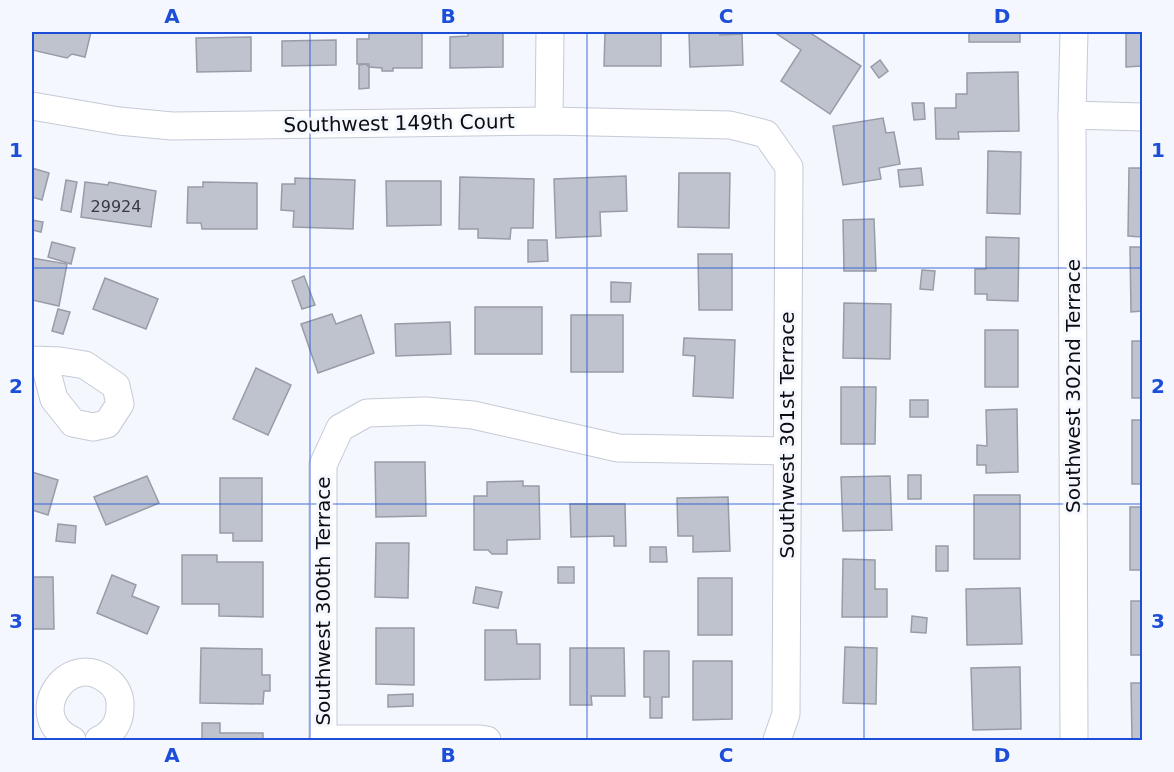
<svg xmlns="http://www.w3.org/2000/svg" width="1174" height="772" viewBox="0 0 1174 772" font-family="'DejaVu Sans',sans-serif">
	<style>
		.building { fill: #bfc3ce; stroke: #989ca7; stroke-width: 1.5 }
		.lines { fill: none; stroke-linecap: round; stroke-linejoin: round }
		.minor-casing { stroke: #c5cad5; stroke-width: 29 }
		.minor { stroke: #fff; stroke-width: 27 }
		.grid { fill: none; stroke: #1d4ed8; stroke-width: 1.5; stroke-opacity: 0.55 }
		.labels { text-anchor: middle; stroke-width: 6; stroke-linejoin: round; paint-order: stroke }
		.number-label { font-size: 16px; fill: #383a40 }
		.street-label { font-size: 20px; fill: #0b0c10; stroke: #f4f7fe }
		.neatline { fill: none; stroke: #1d4ed8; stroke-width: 2 }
		.grid-label { font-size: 20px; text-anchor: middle; font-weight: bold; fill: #1d4ed8 }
	</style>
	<rect width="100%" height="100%" fill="#f4f7fe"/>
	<g class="building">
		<polygon points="32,32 91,32 85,57 72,54 67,58 32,50"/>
		<polygon points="369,32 422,32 422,68 393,68 393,71 382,71 382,68 369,67 369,64 357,64 357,39 369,39"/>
		<polygon points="468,32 503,32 503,67 450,68 450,37 468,36"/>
		<polygon points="605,32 661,32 661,66 604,66"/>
		<polygon points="689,32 720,32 720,35 742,34 743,65 690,67"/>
		<polygon points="774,32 809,32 861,66 830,114 781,81 801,50"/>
		<rect x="969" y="32" width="51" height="10"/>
		<polygon points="1126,33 1142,33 1142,66 1126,67"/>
		<polygon points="251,37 251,71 197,72 196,38"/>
		<polygon points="336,40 336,65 282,66 282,41"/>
		<polygon points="880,60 888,71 879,78 871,67"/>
		<polygon points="366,64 369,67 369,88 359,89 359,65"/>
		<polygon points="1018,72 1019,131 958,132 959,139 936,139 935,108 956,108 956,94 967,94 967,73"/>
		<polygon points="912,103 924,103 925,119 914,120"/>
		<polygon points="883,118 886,133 894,132 900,164 879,168 881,179 843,185 833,126"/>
		<polygon points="988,151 1021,152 1020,214 987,213"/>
		<polygon points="32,168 49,173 42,200 32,197"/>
		<polygon points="921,168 923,185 900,187 898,170"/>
		<polygon points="1129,168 1142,168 1142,237 1128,236"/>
		<polygon points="679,173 730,173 729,228 678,227"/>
		<polygon points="626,176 627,211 600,212 601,236 556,238 554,179"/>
		<polygon points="460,177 534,179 533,228 511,228 510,239 478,238 478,229 459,229"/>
		<polygon points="295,178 355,180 353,229 293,227 294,211 281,210 282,184 295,184"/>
		<polygon points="66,180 77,182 71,212 61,210"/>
		<polygon points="386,181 441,181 441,225 387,226"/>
		<polygon points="85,182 108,185 109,182 156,191 151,227 81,217"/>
		<polygon points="203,182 257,183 257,229 202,229 201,223 187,223 188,187 203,187"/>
		<polygon points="874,219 876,271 844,271 843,220"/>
		<polygon points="32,220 43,222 41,232 32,230"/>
		<polygon points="986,237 1019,238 1018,301 987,300 987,294 975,294 975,269 986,269"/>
		<polygon points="528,240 547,240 548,261 528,262"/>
		<polygon points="52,242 75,248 71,264 48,257"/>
		<polygon points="1130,247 1142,247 1142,311 1131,312"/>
		<polygon points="698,254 732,254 732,310 699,310"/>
		<polygon points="32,258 67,264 59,306 32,300"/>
		<polygon points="922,270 935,271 933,290 920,289"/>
		<polygon points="304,276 315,305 302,309 292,281"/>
		<polygon points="105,278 158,299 146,329 93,309"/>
		<polygon points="611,282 631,283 630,302 611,302"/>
		<polygon points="844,303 891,304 890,359 843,358"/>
		<rect x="475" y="307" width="67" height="47"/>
		<polygon points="58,309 70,312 63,334 52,331"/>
		<polygon points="332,314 336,324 361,315 374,353 318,373 301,324"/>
		<rect x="571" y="315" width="52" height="57"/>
		<polygon points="450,322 451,354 396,356 395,324"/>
		<rect x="985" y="330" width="33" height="57"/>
		<polygon points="684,338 735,340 733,398 693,396 695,356 683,355"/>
		<rect x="1132" y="341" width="10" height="57"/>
		<polygon points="256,368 291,385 268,435 233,419"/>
		<polygon points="841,387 876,387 875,444 841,444"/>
		<rect x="910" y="400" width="18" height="17"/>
		<polygon points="1017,409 1018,472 986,473 986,465 977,465 977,445 987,446 986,410"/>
		<rect x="1132" y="420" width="10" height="64"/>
		<polygon points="375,462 425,462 426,516 376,517"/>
		<polygon points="32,472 58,480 48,515 32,510"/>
		<rect x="908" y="475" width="13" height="24"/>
		<polygon points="147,476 159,503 106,525 94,497"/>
		<polygon points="890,476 892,530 843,531 841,477"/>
		<polygon points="220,478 262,478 262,541 233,541 233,533 220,533"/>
		<polygon points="523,481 523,486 539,486 540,539 507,540 507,554 492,554 488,550 474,550 474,496 487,496 487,482"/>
		<rect x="974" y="495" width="46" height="64"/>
		<polygon points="728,497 730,551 693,552 693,536 678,536 677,498"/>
		<polygon points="570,504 625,504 626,546 614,546 614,536 571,537"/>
		<rect x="1130" y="507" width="12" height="63"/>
		<polygon points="58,524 76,526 75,543 56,541"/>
		<polygon points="376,543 409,543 408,598 375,597"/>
		<rect x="936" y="546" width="12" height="25"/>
		<polygon points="650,547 666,547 667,562 650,562"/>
		<polygon points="182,555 217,555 217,562 263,562 263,617 219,616 219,604 182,604"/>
		<polygon points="843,559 875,560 875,589 887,589 887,617 842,617"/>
		<rect x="558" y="567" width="16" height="16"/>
		<polygon points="112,575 136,585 132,596 159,607 147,634 97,613"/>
		<polygon points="32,577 53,577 54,629 32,629"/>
		<rect x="698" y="578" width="34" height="57"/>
		<polygon points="476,587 502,592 498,608 473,603"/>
		<polygon points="1020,588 1022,644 967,645 966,589"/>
		<rect x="1131" y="601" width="11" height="54"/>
		<polygon points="912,616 927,618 926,633 911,632"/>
		<polygon points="376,628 414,628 414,685 376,684"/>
		<polygon points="485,630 516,630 517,644 540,644 540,679 485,680"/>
		<polygon points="845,647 877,648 876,704 843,703"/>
		<polygon points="201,648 262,649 262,675 270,675 270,691 264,691 263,704 200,703"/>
		<polygon points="570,648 624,648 625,696 591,696 592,705 570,705"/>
		<polygon points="644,651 669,651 669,697 662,697 662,718 650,718 650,697 644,697"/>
		<polygon points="693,661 732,661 732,719 693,720"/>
		<polygon points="1020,667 1021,729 973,730 971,668"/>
		<polygon points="1131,683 1142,683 1142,740 1132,740"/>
		<polygon points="413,694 413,706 388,707 388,695"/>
		<polygon points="202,723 220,723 220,733 263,733 263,740 202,740"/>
	</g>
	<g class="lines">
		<defs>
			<g id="minor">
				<polyline points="1074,32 1072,115 1074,740"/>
				<polyline points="32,106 119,121 172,126 549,121 730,125 766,134 789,167 786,714 777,740"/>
				<polyline points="1072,115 1142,117"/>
				<polyline points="549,121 550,32"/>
				<polyline points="32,360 60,361 85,365 116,386 120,404 107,424 93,427 73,423 54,399 44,361"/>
				<polyline points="323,739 480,739 487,740"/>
				<path d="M 72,740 C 23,718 66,649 107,680 C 116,686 121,697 120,708 C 120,723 112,734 99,740"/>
				<polyline points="323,740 323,465 340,428 367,413 425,411 473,415 618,448 787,451"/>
			</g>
		</defs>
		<use href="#minor" class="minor-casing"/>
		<use href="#minor" class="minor"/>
	</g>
	<path class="grid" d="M 310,32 L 310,740M 587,32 L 587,740M 864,32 L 864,740M 32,268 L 1142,268M 32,504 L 1142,504"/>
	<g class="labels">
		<g class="number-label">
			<text x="116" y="212">29924</text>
		</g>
		<g class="street-label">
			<text transform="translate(399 123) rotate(-1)" y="7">Southwest 149th Court</text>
			<text transform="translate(1073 386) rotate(-90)" y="7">Southwest 302nd Terrace</text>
			<text transform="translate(787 435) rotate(-90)" y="7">Southwest 301st Terrace</text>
			<text transform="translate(323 601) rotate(-90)" y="7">Southwest 300th Terrace</text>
		</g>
	</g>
	<rect width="1174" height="772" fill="none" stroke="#f4f7fe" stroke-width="66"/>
	<rect x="33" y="33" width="1108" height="706" class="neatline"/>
	<g class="grid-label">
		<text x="172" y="23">A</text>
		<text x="448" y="23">B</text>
		<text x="726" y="23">C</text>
		<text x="1002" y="23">D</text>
		<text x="16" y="157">1</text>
		<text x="1158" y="157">1</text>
		<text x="16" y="393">2</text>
		<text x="1158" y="393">2</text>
		<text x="16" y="628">3</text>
		<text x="1158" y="628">3</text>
		<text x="172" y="762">A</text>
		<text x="448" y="762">B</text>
		<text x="726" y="762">C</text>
		<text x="1002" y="762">D</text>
	</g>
</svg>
